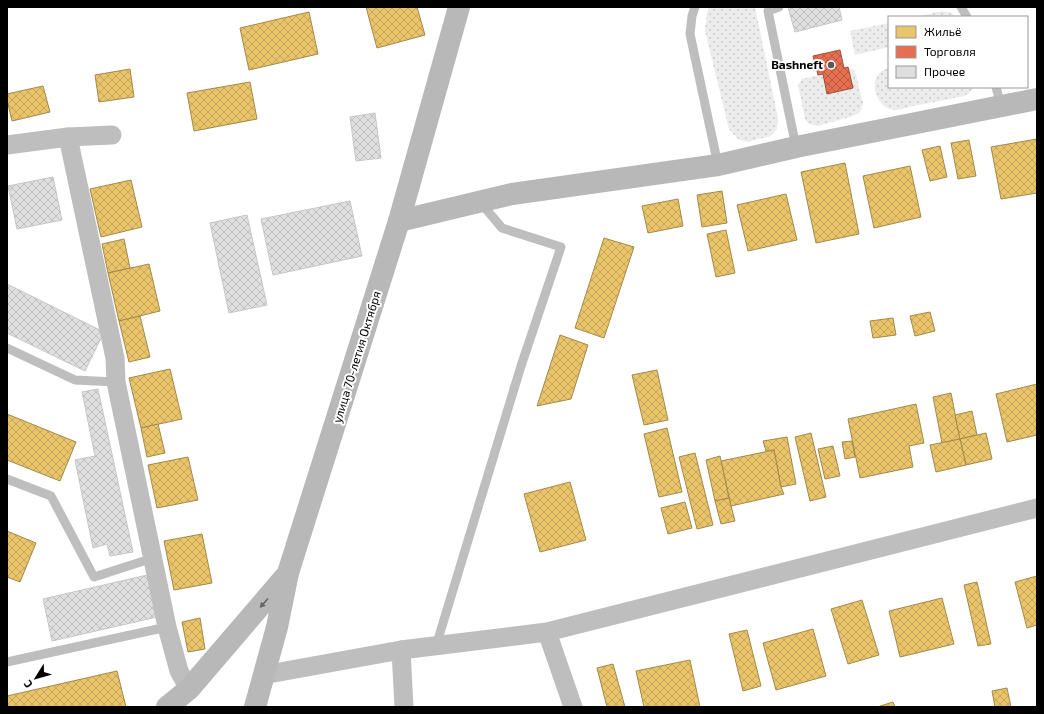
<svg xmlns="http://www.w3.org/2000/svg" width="1044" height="714" viewBox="0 0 1044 714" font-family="'Exo 2',sans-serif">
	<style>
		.grass { fill: url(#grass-dots) }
		.homes { fill: url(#homes-cross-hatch); stroke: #a3894a }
		.shops { fill: url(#shops-cross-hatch); stroke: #a24e39 }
		.building { fill: url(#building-cross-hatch); stroke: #c7c7c7 }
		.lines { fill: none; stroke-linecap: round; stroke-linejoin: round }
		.lane { stroke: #bebebe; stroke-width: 9 }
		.street { stroke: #bebebe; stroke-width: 19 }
		.secondary { stroke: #b8b8b8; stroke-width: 22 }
		.oneway { fill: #656565 }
		.poi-dot { fill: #595959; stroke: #fff; stroke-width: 1.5 }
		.labels { text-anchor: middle; stroke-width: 4; stroke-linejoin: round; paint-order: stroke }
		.poi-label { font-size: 12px; font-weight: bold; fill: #000; stroke: #fff; text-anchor: end }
		.street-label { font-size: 12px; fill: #000; stroke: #fff }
	</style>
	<defs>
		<pattern id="grass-dots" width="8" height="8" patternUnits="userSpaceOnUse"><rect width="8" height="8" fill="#ececec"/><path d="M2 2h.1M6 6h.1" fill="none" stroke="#c9c9c9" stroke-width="1.8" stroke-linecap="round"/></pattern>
		<pattern id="homes-cross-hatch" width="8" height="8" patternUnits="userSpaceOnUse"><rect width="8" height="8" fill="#e9c46a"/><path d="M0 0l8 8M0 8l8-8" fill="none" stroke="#c6a75a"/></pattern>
		<pattern id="shops-cross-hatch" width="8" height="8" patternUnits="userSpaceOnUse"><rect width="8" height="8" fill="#e76f51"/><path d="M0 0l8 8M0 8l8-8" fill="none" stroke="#b95941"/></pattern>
		<pattern id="building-cross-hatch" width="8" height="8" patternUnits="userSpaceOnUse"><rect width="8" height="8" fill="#dfdfdf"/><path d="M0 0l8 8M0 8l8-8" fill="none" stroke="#bebebe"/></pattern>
	</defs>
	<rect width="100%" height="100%" fill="#fff"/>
	<g class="grass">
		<polygon points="709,7 755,7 778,118 777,129 771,136 747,142 738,139 729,129 705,31 707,13"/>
		<polygon points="942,11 952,13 955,17 916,17"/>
		<polygon points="889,23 889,47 855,55 850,31"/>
		<polygon points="848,67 855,71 863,103 860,112 853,116 818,126 809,124 805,119 798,85 802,79 823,74 827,94 852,88"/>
		<path d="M 889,68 L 889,87 L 973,87 L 973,89 L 965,96 C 948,99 931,103 913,106 C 908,107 901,110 895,110 C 874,109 865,73 889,68 Z"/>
	</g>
	<g class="homes">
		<polygon points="366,7 417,7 425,35 377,48"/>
		<polygon points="309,12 318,54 249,70 240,28"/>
		<polygon points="130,69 134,97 99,102 95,75"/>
		<polygon points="250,82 257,119 194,131 187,93"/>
		<polygon points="43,86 50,112 12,121 7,100 7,94"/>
		<polygon points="1037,139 1037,193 1001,199 991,147"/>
		<polygon points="969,140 976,176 958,179 951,143"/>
		<polygon points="940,146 947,177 930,181 922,150"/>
		<polygon points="845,163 859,234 816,243 801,172"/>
		<polygon points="910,166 921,217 874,228 863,176"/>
		<polygon points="131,180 142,227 101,237 90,189"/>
		<polygon points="722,191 727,223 702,227 697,195"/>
		<polygon points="786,194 797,240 748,251 737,205"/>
		<polygon points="678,199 683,226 648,233 642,206"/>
		<polygon points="726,230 735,273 716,277 707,234"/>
		<polygon points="604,238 634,247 604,338 575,328"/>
		<polygon points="124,239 130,268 108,273 102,244"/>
		<polygon points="149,264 160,311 119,321 108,273"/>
		<polygon points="930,312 935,331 915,336 910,316"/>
		<polygon points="140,316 150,357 129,362 119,321"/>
		<polygon points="893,318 896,335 873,338 870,321"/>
		<polygon points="560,335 588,345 571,399 537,406"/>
		<polygon points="170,369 182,419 141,428 129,378"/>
		<polygon points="657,370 668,420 644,425 632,375"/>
		<polygon points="1037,384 1037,435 1007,442 996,394"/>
		<polygon points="951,393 960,439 942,443 933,397"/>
		<polygon points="916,404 924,443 909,446 913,467 860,478 848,419"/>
		<polygon points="972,411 977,435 960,439 955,415"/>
		<polygon points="7,414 76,442 60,481 7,460"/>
		<polygon points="158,424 165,453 147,457 141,428"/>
		<polygon points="667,428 682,492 659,497 644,434"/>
		<polygon points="811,433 826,497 810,501 795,437"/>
		<polygon points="986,433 992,459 966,465 960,439"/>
		<polygon points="787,437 796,484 781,487 774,450 766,451 763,441"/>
		<polygon points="960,439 966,465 936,472 930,445"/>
		<polygon points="852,441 855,457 845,459 842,442"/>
		<polygon points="833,446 840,476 825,479 818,449"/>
		<polygon points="774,450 781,487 784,494 731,506 721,461"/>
		<polygon points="695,453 713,525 697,529 679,457"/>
		<polygon points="720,456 729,498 715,501 706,460"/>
		<polygon points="188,457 198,500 157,508 148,465"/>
		<polygon points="570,482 586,540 540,552 524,494"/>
		<polygon points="729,498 735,521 721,524 715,501"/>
		<polygon points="685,502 692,528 668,534 661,508"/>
		<polygon points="7,531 36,543 20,582 7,577"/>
		<polygon points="202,534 212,583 174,590 164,541"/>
		<polygon points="1037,576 1037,625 1027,628 1015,582"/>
		<polygon points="977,582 991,644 978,646 964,585"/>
		<polygon points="942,598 954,644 900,657 889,611"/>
		<polygon points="862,600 879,655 848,664 831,609"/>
		<polygon points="200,618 205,649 188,652 182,622"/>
		<polygon points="813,629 826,676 776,690 763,643"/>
		<polygon points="747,630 761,686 743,691 729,634"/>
		<polygon points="690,660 700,707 644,707 636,671"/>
		<polygon points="613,664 625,707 607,707 597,668"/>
		<polygon points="117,671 126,707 7,707 7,696"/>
		<polygon points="1007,688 1011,707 995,707 992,691"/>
		<polygon points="893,702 895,707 877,707"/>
	</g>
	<polygon class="shops" points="840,50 844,68 848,67 853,88 827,94 823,74 818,75 813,56"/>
	<g class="building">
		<polygon points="788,7 839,7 842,20 795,32"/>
		<polygon points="375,113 381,158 356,161 350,117"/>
		<polygon points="53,177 62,220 17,229 8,186"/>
		<polygon points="350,201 362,256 273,275 261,219"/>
		<polygon points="247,215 267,305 229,313 210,223"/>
		<polygon points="7,284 104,332 85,371 7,333"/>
		<polygon points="98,389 133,552 110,556 107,544 93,548 75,460 95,456 82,392"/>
		<polygon points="147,575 157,617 52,641 43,599"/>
	</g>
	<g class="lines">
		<g class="lane">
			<polyline points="695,7 692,16 690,34 718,165"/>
			<polyline points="779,7 768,11 796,147"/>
			<polyline points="961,7 967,17"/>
			<polyline points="996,87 1001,106"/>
			<polyline points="7,348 75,380 116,382"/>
			<polyline points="7,479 51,496 94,577 153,558"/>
			<polyline points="436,646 521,366 561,247 502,228 480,202"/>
			<polyline points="7,662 167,627"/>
		</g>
		<g class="street">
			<polyline points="68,137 115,358 116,382 167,627 179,671 189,689"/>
			<polyline points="7,145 68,137 112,135"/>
			<polyline points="547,632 573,707"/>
			<polyline points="401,650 404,707"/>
			<polyline points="263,675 401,650 547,632 1037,508"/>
		</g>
		<g class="secondary">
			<polyline points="399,221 512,194 718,165 796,147 1037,99"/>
			<polyline points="167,707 189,689 285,577"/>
			<polyline points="255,707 277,627 288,573 399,221 459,7"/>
		</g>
	</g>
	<defs><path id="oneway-solid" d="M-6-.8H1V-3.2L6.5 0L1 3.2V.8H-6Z"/></defs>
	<use class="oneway" href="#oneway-solid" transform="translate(264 603) rotate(131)"/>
	<circle class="poi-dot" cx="831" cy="65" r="4"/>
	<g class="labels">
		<g class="poi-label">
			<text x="823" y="69">Bashneft</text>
		</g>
		<g class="street-label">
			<text transform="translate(357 357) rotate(-73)" y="4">улица 70-летия Октября</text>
		</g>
	</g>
	<rect width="1044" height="714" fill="none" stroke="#000000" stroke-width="16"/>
	<rect x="888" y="16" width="140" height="72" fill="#ffffff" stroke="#999999"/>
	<rect x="896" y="26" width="20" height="12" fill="#e9c46a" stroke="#999999"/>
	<text x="924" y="36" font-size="12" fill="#000000">Жильё</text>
	<rect x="896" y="46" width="20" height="12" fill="#e76f51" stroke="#999999"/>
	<text x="924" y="56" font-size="12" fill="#000000">Торговля</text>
	<rect x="896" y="66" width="20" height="12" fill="#dfdfdf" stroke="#999999"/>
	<text x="924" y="76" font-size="12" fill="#000000">Прочее</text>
	<g transform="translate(36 678) rotate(233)" stroke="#ffffff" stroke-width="3" paint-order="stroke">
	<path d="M0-3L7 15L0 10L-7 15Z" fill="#000000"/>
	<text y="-6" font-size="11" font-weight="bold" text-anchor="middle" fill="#000000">С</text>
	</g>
</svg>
